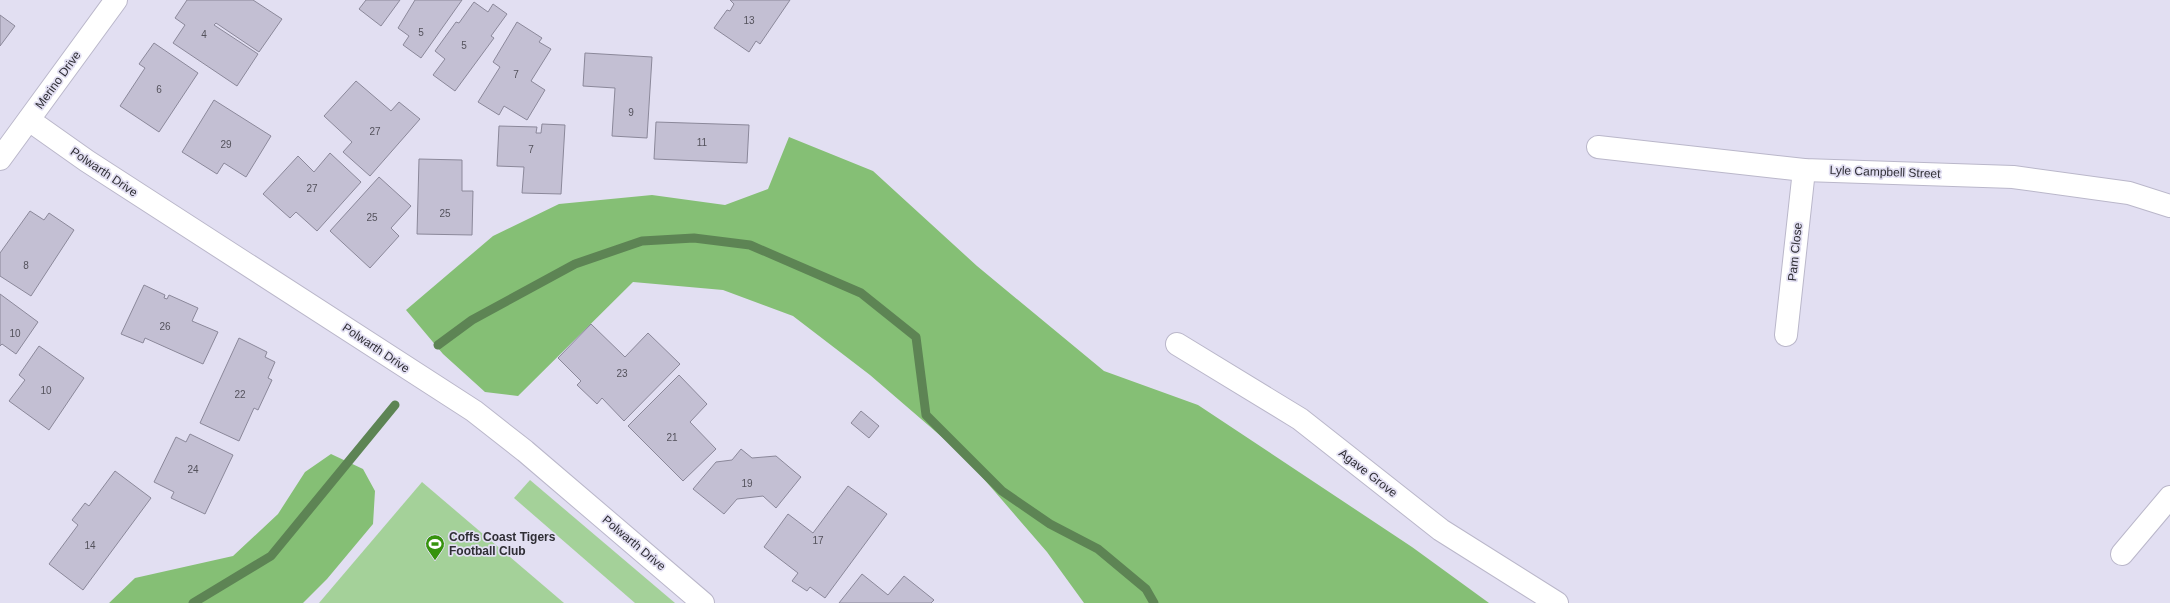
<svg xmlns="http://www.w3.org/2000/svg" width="2170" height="603" viewBox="0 0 2170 603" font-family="Arial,sans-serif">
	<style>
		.green { fill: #a4d199 }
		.forest { fill: #85bf75 }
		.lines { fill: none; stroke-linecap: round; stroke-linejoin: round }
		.stream { stroke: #5d8454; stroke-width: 9 }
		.building { fill: #c3bfd3; stroke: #8b889a }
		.minor-casing { stroke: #bab7ca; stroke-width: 24 }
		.minor { stroke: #fff; stroke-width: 22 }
		.labels { text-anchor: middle; stroke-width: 3.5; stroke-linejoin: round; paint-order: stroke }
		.number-label { font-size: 10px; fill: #54525c }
		.street-label { font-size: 12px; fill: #2f2e35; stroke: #e2dff2 }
		.poi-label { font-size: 12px; font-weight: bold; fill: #2f2e35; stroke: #e2dff2; text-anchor: start }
	</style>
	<rect width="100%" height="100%" fill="#e2dff2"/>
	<g class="green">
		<polygon points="530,480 675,603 635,603 514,498"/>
		<polygon points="422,482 564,603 319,603"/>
	</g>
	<g class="forest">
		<polygon points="789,137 873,171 977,266 1104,371 1198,405 1412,547 1489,603 1084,603 1047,552 964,456 870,375 793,316 723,290 633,282 518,396 485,392 443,354 406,310 493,236 559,204 652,195 725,205 768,189"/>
		<polygon points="331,454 363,469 375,491 373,524 327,579 303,603 109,603 135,578 233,556 278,514 305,472"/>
	</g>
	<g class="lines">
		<g class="stream">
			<polyline points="438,345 472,320 575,264 642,241 694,238 750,245 861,293 916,337 926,415 1002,491 1050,524 1098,549 1146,589 1154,603"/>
			<polyline points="193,603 271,556 395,405"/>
		</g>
	</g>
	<g class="building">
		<polygon points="187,0 253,0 282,19 259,52 216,23 214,25 258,54 237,86 173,43 185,25 175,18"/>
		<polygon points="366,0 400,0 381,26 359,9"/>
		<polygon points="415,0 462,0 421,58 403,45 409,36 398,28"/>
		<polygon points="730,0 790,0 760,44 756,41 749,52 714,28 727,10 730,11 734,4"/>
		<polygon points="474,2 488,12 493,4 507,14 491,36 494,38 455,91 433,75 445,59 435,51 456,22 459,23"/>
		<polygon points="0,15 15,26 0,46"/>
		<polygon points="517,22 542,38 539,42 551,49 531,81 545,90 527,120 504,106 499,115 478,102 500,67 493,62"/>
		<polygon points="154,43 198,73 159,132 120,106 145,68 139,64"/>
		<polygon points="585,53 652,57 647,138 612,136 615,88 583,86"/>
		<polygon points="356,81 391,111 399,102 420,119 370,176 343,152 352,142 324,116"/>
		<polygon points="214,100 271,136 246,177 224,163 217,174 182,152"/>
		<polygon points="656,122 749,125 747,163 654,159"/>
		<polygon points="542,124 565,125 561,194 522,193 524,167 497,166 499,126 537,127 536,133 541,133"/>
		<polygon points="330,153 361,182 317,231 296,212 290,218 263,194 298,156 314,172"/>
		<polygon points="419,159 462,160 462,191 473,191 472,235 417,234"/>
		<polygon points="379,177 411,206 391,228 399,236 370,268 330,231"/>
		<polygon points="30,211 44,220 49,213 74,230 31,296 0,276 0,253"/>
		<polygon points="144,285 165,295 164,298 167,299 169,295 198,308 192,321 218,332 203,364 145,338 143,343 121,334"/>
		<polygon points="0,294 38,322 16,354 2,344 0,346"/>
		<polygon points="591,324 625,357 648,333 680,364 624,421 602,398 597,404 577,385 581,381 558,358"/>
		<polygon points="239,338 267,352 265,357 275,362 268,378 272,380 258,410 254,408 239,441 200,423"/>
		<polygon points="39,346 84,378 49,430 9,401 25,380 19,375"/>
		<polygon points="679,375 707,404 690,422 716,449 683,481 628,426"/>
		<polygon points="861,411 879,426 869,438 851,423"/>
		<polygon points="190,434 233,455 205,514 171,498 174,492 154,482 176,437 186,442"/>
		<polygon points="741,449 752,458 776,456 801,477 776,508 763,496 737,499 724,514 693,489 716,462 732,460"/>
		<polygon points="115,471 151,498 83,590 49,564 78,525 72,520 85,503 89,506"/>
		<polygon points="848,486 887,514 825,598 810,587 807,591 792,581 798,573 764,547 788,514 813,533"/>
		<polygon points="862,574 888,595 904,576 934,600 931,603 839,603"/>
	</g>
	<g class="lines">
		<defs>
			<g id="minor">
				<polyline points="29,120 87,161 474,411 525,451 703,603"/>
				<polyline points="1598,147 1804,170 2013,177 2129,193 2170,206"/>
				<polyline points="0,159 116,0"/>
				<polyline points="1786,335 1804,170"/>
				<polyline points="1177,344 1300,419 1441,530 1557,603"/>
				<polyline points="2122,554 2170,497"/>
			</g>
		</defs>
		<use href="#minor" class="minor-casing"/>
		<use href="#minor" class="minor"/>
	</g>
	<defs>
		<symbol id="stadium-pin" viewBox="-11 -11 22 30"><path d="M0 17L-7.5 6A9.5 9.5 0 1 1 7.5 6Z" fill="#36930d" stroke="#e2dff2"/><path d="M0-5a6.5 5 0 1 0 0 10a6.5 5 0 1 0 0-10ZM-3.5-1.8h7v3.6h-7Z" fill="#fff"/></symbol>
	</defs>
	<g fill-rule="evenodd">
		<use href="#stadium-pin" x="424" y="533" width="22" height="30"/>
	</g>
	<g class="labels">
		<g class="number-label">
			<text x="749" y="24">13</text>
			<text x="421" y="36">5</text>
			<text x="204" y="38">4</text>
			<text x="464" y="49">5</text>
			<text x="516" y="78">7</text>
			<text x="159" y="93">6</text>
			<text x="631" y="116">9</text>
			<text x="375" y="135">27</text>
			<text x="702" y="146">11</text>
			<text x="226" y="148">29</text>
			<text x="531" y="153">7</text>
			<text x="312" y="192">27</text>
			<text x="445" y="217">25</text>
			<text x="372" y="221">25</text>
			<text x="26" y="269">8</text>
			<text x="165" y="330">26</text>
			<text x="15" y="337">10</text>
			<text x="622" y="377">23</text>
			<text x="46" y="394">10</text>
			<text x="240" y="398">22</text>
			<text x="672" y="441">21</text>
			<text x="193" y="473">24</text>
			<text x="747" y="487">19</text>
			<text x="818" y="544">17</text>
			<text x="90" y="549">14</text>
		</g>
		<g class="street-label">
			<text transform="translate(58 80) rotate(-54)" y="4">Merino Drive</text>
			<text transform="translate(104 172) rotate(34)" y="4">Polwarth Drive</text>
			<text transform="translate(1885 172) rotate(2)" y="4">Lyle Campbell Street</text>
			<text transform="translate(1795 252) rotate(-84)" y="4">Pam Close</text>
			<text transform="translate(376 348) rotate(34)" y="4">Polwarth Drive</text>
			<text transform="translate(1368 473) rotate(38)" y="4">Agave Grove</text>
			<text transform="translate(634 543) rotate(40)" y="4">Polwarth Drive</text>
		</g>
		<g class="poi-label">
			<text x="449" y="541">Coffs Coast Tigers<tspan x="449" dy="14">Football Club</tspan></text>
		</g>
	</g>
</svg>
